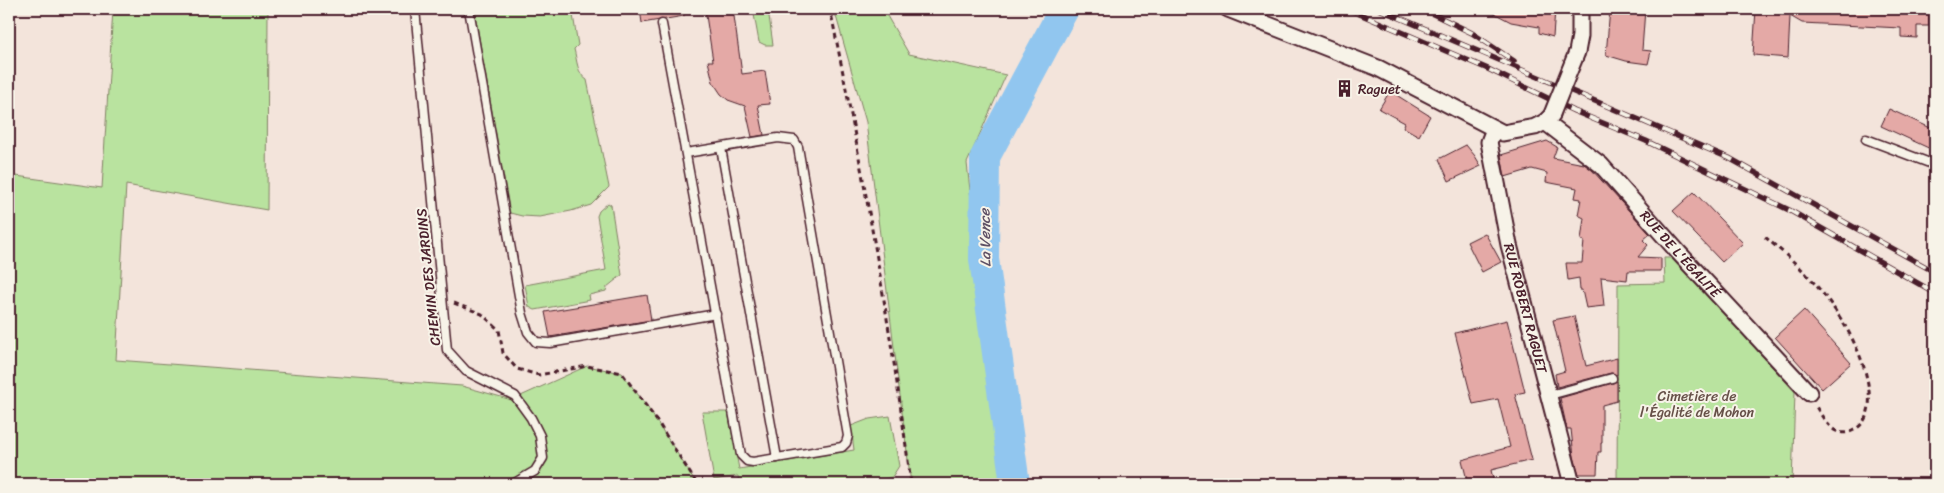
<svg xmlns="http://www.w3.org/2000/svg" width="1944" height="493" viewBox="0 0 1944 493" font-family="Sriracha,sans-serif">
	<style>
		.green { fill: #b9e39f; stroke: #828165 }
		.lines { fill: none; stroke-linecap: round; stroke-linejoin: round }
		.river { stroke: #91c6ef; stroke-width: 30 }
		.building { fill: #e4a9a6; stroke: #4a1f2b }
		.service-casing { stroke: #4a1f2b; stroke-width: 11 }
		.minor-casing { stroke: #4a1f2b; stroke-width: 19 }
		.path { stroke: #4a1f2b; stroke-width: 3; stroke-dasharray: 5 4; stroke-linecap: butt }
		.service { stroke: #f7f3e8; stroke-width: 8 }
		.minor { stroke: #f7f3e8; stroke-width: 15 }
		.rail-casing { stroke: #4a1f2b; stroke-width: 5.5 }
		.rail { stroke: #f7f3e8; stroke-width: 4; stroke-dasharray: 11; stroke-linecap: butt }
		.minor-bridge-casing { stroke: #4a1f2b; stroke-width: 19; stroke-linecap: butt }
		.minor-bridge { stroke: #f7f3e8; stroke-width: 15 }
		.labels { text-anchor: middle; stroke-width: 4; stroke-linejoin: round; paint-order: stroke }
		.poi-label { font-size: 14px; fill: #4a1f2b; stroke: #f7f3e8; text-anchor: start }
		.street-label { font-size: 14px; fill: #4a1f2b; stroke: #f7f3e8 }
		.park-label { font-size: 14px; fill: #665048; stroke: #f7f3e8 }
		.water-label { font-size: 15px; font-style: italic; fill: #5f5166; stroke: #f7f3e8 }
	</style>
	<rect width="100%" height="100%" fill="#f3e4db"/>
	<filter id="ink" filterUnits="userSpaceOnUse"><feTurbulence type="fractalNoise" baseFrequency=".02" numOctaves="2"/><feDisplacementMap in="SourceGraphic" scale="10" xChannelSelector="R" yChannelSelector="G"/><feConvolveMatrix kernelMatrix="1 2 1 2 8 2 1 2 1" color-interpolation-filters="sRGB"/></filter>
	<g filter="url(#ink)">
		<g class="green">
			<polygon points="113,9 268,9 267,210 126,185 116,360 462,386 512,400 587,366 622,373 648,408 697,484 9,484 9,175 102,188"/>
			<path d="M 474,9 L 572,9 L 578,45 L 574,49 C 577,60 577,74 587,80 L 609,187 L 591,205 L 571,211 L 540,217 L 522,216 L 510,213 Z"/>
			<polygon points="753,9 768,9 773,45 765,45 759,42"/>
			<polygon points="834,9 883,9 909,54 1006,75 967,163 1002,484 911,484 866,122"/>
			<polygon points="608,203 611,205 622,275 607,287 606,291 589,295 590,300 535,310 529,307 525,285 606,270 597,216 599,211"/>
			<polygon points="1664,258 1673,258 1795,392 1792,484 1617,484 1618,284 1665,283"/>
			<polygon points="702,412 728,412 739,469 854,450 851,426 869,419 890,416 899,466 892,477 864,484 739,484 738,476 714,480"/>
		</g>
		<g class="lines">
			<polyline class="river" points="1015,484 984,259 985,157 1064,9"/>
		</g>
		<g class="building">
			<polygon points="640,9 684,9 684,16 642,23"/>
			<polygon points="705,9 733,9 742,74 765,71 770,104 758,105 764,135 752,137 745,106 728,100 721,94 713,82 708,61 713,61"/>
			<polygon points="1486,9 1555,9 1553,37 1539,33 1539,27 1511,22"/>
			<polygon points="1610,9 1645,9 1642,50 1651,51 1648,64 1626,61 1606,55"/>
			<polygon points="1756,9 1929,9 1929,26 1917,26 1917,38 1901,37 1901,28 1802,23 1790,16 1788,58 1753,55"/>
			<polygon points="1390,91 1430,116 1419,136 1403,127 1405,123 1379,109"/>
			<polygon points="1889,109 1935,130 1935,151 1881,126"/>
			<polygon points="1547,141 1557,147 1553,158 1584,164 1592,170 1650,234 1643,240 1648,245 1638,257 1661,258 1661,271 1628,271 1627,280 1601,277 1604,306 1586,308 1582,290 1580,290 1579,278 1568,280 1566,263 1582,263 1584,241 1581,240 1584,218 1578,215 1581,199 1575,198 1577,188 1546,182 1547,173 1532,169 1505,177 1501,155"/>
			<polygon points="1466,145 1475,156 1481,166 1449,181 1439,159"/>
			<polygon points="1694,192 1743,243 1722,262 1673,211"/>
			<polygon points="1485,233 1501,262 1482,272 1467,242"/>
			<polygon points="647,295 651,320 550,337 545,312"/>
			<polygon points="1804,310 1851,363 1822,389 1775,337"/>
			<polygon points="1574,316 1586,366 1617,358 1617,375 1611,373 1557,387 1555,374 1565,371 1553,320"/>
			<polygon points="1507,320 1525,392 1515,394 1532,460 1491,470 1494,484 1468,484 1462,460 1510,447 1498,399 1473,404 1455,333"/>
			<polygon points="1617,381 1617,401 1602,405 1602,443 1601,443 1601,452 1598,452 1597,474 1579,474 1574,457 1571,429 1567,429 1560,398 1613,383"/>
		</g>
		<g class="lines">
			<defs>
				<g id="service">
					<polyline points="415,9 447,350 466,371 515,396 531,418 540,436 543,458 535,471 513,484"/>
					<polyline points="469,9 522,313 528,332 536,342 550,343 716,314"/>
					<polyline points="662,24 741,455 747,461 753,462 842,447 846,443 848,436 798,147 794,140 778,138 686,153"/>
					<polyline points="1866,139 1935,165"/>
					<polyline points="721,148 777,458"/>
					<polyline points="1550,395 1612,378"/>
				</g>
				<g id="minor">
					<polyline points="1228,9 1378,68 1503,133 1535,127 1545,122 1552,115"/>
					<polyline points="1577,52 1580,36 1580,9"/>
					<path id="s1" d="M 1545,122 L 1601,165 L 1679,253 L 1809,393"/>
					<path id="s2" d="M 1494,129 L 1489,142 L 1509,245 L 1572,484"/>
				</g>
			</defs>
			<use href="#service" class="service-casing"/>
			<use href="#minor" class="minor-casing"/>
			<g class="path">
				<path d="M 826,9 L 832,18 C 863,172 891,328 911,484 L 909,484"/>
				<path d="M 1765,237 C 1779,249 1794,261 1807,275 C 1833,303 1859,342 1867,379 C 1871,397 1872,420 1854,430 C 1849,433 1842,434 1836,431 C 1827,426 1820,413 1815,405"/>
				<polyline points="454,303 482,314 499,330 503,353 517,369 539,375 587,366 622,373 657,421 697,484"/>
			</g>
			<use href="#service" class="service"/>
			<use href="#minor" class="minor"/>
			<defs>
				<g id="rail">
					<polyline points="1348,9 1488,69 1574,111 1646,141 1710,172 1789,210 1935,293"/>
					<polyline points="1379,9 1729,158 1935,272"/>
					<polyline points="1423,9 1472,33 1514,61"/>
				</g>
			</defs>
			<use href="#rail" class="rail-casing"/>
			<use href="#rail" class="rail"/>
			<defs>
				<polyline id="minor-bridge" points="1552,114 1577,52"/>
			</defs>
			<use href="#minor-bridge" class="minor-bridge-casing"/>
			<use href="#minor-bridge" class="minor-bridge"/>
		</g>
	</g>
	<defs>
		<symbol id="building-bare" viewBox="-9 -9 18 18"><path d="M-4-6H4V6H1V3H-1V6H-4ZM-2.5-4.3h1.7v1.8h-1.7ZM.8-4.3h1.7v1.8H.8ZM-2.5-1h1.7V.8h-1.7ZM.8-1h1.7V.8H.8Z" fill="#4a1f2b" stroke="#f7f3e8" stroke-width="2.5" paint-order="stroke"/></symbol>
	</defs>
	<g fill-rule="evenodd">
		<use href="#building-bare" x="1332" y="76" width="25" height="25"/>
	</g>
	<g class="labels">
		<g class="poi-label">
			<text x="1358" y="94">Raguet</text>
		</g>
		<g class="street-label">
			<text dy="5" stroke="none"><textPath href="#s1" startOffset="190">RUE DE L'ÉGALITÉ</textPath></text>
			<text transform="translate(428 277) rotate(-96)" y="5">CHEMIN DES JARDINS</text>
			<text dy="5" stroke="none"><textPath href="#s2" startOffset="184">RUE ROBERT RAGUET</textPath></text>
		</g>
		<g class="park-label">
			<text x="1697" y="401">Cimetière de<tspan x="1697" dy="16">l'Égalité de Mohon</tspan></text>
		</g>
		<g class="water-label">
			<text transform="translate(985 238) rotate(-91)" y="5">La Vence</text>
		</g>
	</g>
	<rect width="1944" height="493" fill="none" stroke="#f7f3e8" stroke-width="30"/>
	<rect x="15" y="15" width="1914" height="463" fill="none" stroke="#4a1f2b" stroke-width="2" filter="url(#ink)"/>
</svg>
